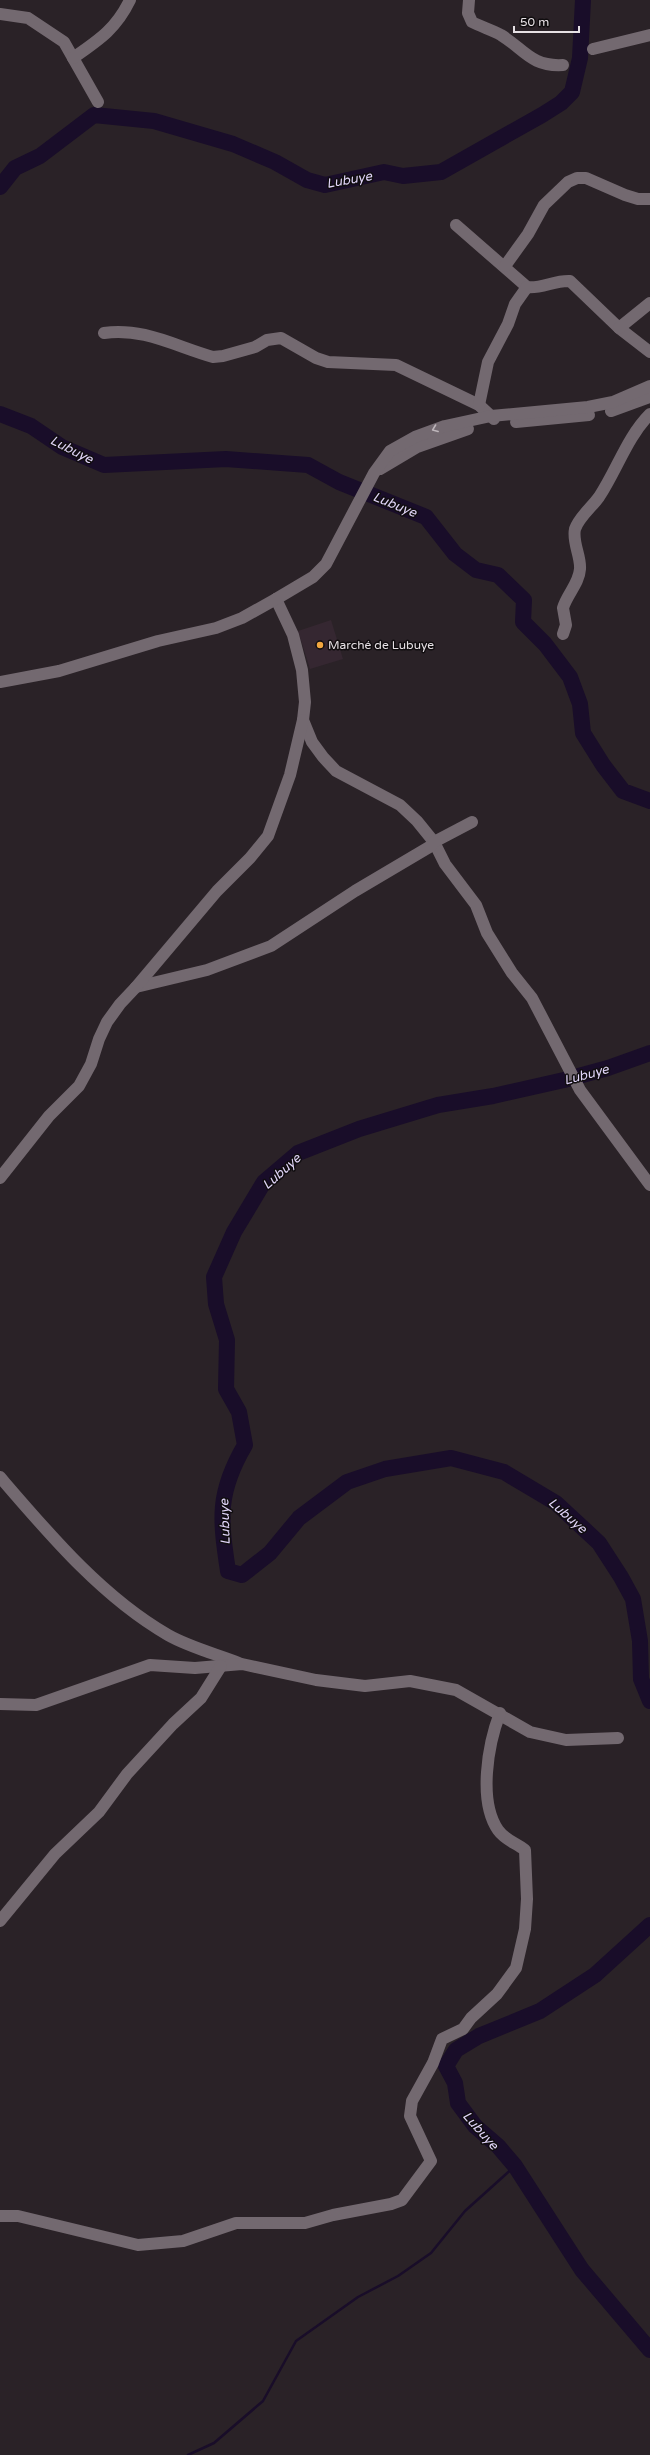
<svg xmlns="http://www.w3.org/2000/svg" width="650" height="2455" viewBox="0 0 650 2455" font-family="'Varela Round',sans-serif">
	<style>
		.built { fill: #352731 }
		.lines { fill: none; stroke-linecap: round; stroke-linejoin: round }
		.stream { stroke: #190d29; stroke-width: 2.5 }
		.river { stroke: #190d29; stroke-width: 16 }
		.minor { stroke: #736970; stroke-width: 12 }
		.oneway { stroke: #beb6bb }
		.poi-dot { fill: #f1a63f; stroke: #100d0f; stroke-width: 1.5 }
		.labels { text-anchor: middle; stroke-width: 3; stroke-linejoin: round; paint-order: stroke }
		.poi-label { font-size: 12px; fill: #e6e0e4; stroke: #100d0f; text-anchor: start }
		.water-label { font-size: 13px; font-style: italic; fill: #e1d5f9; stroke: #100d0f }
	</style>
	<rect width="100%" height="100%" fill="#2a2227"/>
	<polygon class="built" points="331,620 343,659 310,669 298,631"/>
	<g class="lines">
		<polyline class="stream" points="188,2455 214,2443 263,2401 296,2341 358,2297 398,2276 431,2253 465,2211 515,2166"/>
		<g class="river">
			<polyline points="0,187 15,168 40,156 94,115 154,121 233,144 275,162 307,180 325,185 384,172 403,176 441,172 542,115 561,103 572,92 580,58 583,0"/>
			<polyline points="0,414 31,426 62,447 104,465 226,459 308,465 339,482 426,517 455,554 476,570 498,575 524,600 523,622 545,644 570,677 580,704 583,733 603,765 623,791 650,801"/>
			<path d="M 650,1053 L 608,1068 L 564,1080 L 493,1096 L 438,1105 L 359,1129 L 298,1153 L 264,1182 L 234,1232 L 214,1277 L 216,1304 L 227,1340 L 226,1389 L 239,1412 L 245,1445 C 217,1493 220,1518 228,1571 L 242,1575 L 270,1553 L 299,1518 L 347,1482 L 385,1469 L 451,1458 L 504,1472 L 556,1503 L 599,1543 L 621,1577 L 633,1599 L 640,1641 L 641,1679 L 650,1701"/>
			<polyline points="650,1925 595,1975 540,2011 479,2036 456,2050 446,2066 455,2083 458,2103 475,2126 498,2146 515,2166 582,2270 650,2350"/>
		</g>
		<g class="minor">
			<path d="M 469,0 L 468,13 L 472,22 C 482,27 492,30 501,35 C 524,49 531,67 563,65"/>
			<polyline points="0,14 28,18 64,42 98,102"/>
			<polyline points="593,49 650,35"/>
			<path d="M 73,58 C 99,40 116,29 130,0"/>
			<path d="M 456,225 L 527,287 C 541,289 555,280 570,281 L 619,328 L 650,352"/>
			<polyline points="505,266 528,234 544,205 568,182 577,178 586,178 625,195 638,199 650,199"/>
			<polyline points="619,328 650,303"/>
			<path d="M 104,333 C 143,327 177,347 213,357 L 223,356 L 255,347 L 267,340 L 281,338 L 316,358 L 328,362 L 396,365 L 479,405 L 494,419"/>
			<polyline points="479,405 488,362 508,324 515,304 527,287"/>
			<polyline points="611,411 650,397"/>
			<polyline points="516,422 589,415"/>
			<polyline points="380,469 417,447 468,429"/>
			<polyline points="276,599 293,635 302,670 305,702 303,720 312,742 323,757 336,771 400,805 417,821 434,842 445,864 476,905 487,933 512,973 532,998 580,1090 650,1185"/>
			<path d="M 563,634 L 566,625 L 563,608 C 567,594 579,584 580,569 C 581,556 572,542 575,529 C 579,517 592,507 599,497 C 617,470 627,437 650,414"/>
			<polyline points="0,682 59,671 158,641 216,628 242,618 276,599 313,577 326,564 374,473 390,451 415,437 445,426 491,416 588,407 613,402 650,386"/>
			<polyline points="136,987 207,970 271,946 355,891 431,846 434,842 472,822"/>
			<polyline points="0,1178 49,1116 79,1086 91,1064 99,1039 107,1022 120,1004 136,987 217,891 250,858 268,836 290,775 303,720"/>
			<path d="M 0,1477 C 49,1534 102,1597 168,1635 C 189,1647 216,1654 239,1663"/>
			<polyline points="0,1704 36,1705 150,1665 195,1668 242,1664 316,1680 365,1686 410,1681 456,1690 530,1732 566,1740 618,1738"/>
			<polyline points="0,1921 55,1854 99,1812 127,1774 173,1724 201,1698 221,1666"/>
			<path d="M 0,2216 L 18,2216 L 138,2245 L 183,2241 L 236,2223 L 305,2223 L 333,2215 L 391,2204 L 402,2200 L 431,2161 L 410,2116 L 412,2101 L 433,2063 L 442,2039 L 463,2029 L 471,2018 L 497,1994 L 516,1968 L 525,1929 L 527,1899 L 525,1850 C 516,1843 505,1840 498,1830 C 478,1801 488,1744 500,1713"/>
		</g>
	</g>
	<defs><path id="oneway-chevron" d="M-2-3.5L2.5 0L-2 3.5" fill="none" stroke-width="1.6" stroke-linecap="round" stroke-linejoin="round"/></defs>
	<use class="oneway" href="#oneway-chevron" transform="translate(435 429) rotate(159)"/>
	<circle class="poi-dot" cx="320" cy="645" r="4"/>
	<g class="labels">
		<g class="poi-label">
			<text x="328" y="649">Marché de Lubuye</text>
		</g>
		<g class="water-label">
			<text transform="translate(349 179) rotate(-10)" y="5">Lubuye</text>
			<text transform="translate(72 449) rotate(27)" y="5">Lubuye</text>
			<text transform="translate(395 504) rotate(22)" y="5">Lubuye</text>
			<text transform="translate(586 1074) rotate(-15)" y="5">Lubuye</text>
			<text transform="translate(281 1171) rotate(-42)" y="5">Lubuye</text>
			<text transform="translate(568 1515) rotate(41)" y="5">Lubuye</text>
			<text transform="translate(224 1522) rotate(-92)" y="5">Lubuye</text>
			<text transform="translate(481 2130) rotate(48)" y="5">Lubuye</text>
		</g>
	</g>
	<path d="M514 26v6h65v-6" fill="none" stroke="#e6e0e4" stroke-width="2"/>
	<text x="520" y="26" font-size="12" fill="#e6e0e4" stroke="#100d0f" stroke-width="3" paint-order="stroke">50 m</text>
</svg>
